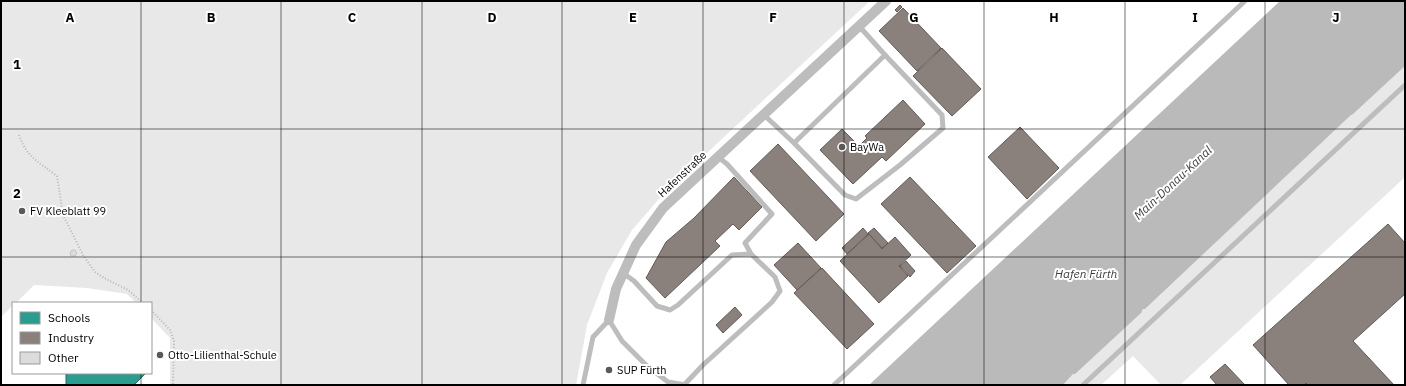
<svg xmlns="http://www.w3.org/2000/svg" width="1406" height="386" viewBox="0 0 1406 386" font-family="'IBM Plex Sans',sans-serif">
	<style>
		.green { fill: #e8e8e8 }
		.water { fill: #bababa }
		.schools { fill: #2a9d8f; stroke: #1d6e64 }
		.industry { fill: #8a817c; stroke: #615a57 }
		.building { fill: #dcdcdc; stroke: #c4c4c4 }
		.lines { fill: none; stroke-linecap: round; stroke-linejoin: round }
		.path { stroke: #b8b8b8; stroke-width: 2; stroke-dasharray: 1 2; stroke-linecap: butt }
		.lane { stroke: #bdbdbd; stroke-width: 5 }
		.street { stroke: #bdbdbd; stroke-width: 10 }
		.grid { fill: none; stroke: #000; stroke-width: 1; stroke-opacity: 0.55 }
		.poi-dot { fill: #595959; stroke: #fff; stroke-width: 1.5 }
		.labels { text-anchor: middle; stroke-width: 4; stroke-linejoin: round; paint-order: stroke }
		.poi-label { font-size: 11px; fill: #000; stroke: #fff; text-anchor: start }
		.street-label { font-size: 11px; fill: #000; stroke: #fff }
		.water-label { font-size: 12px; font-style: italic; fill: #3e3e3e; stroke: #fff }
		.grid-label { font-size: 13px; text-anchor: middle; font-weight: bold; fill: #000; stroke: #fff; stroke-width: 4; stroke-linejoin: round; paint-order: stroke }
	</style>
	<rect width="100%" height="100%" fill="#fff"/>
	<g class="green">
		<polygon points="1,1 870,1 665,192 632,230 607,273 587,325 576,385 170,385 170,338 151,318 151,303 136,303 127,294 87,288 34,285 16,303 13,303 13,305 1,317"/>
		<polygon points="1405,66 1405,177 1390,191 1180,385 1161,385 1133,356 1101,385 1063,385 1073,374 1143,309 1145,309 1351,115 1352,115"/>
	</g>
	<polygon class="water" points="1280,1 1405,1 1405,66 1352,115 1351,115 1145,309 1143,309 1141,313 1075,374 1073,374 1063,385 869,385"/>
	<polygon class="schools" points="66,373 146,373 134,385 66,385"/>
	<g class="industry">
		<polygon points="900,5 902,7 897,12 895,10"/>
		<polygon points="903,8 941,48 917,71 879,31"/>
		<polygon points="942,48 981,89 952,116 913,76"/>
		<polygon points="903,100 925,124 886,161 882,157 853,184 820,150 842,129 859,146 867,138 865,136"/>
		<polygon points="1020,127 1059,168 1027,199 988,157"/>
		<polygon points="778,144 844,214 816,241 750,171"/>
		<polygon points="734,177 762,207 739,230 733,224 715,241 720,246 665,298 646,278 666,242 694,218"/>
		<polygon points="910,177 976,246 947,273 881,204"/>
		<polygon points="1388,224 1405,243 1405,294 1353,341 1394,385 1308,385 1306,383 1304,385 1289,385 1253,345"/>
		<polygon points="863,228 868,234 847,254 842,248"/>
		<polygon points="874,228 888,243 882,248 868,233"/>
		<polygon points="869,234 882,249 895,237 911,255 899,266 908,276 879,303 840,261"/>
		<polygon points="798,243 821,268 797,290 774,265"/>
		<polygon points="906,261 915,271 910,277 900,266"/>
		<polygon points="822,268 874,324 847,349 794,293"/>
		<polygon points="735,307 742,315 723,333 716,325"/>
		<polygon points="1225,364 1245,385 1217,385 1210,377"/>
	</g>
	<polygon class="building" points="72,250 75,250 77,253 75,256 71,256 70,253"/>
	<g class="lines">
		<g class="path">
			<path d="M 19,135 C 27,158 39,162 57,176 L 63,215 L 83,255 L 95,272 L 104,278 L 128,290 L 143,303"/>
			<polyline points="151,310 170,330 174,341 173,385"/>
		</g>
		<g class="lane">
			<polyline points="764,115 794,143 885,55 859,26"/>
			<polyline points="794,143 845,195 856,199 900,165 943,128 942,115 885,55"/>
			<polyline points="718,157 727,164 772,214 745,243 751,254"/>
			<polyline points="623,273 634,281 657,306 670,310 678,305 732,255 751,254 775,277 780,291 772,302 703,365 684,385"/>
			<polyline points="583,385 593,337 609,320 622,341 646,365 668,382 686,385"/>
			<polyline points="834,385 1245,1"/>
			<polyline points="1083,385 1405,85"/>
		</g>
		<polyline class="street" points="609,320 616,289 636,245 663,208 886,1"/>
	</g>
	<path class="grid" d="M 141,1 L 141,303M 281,1 L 281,385M 422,1 L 422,385M 562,1 L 562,385M 703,1 L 703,385M 844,1 L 844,385M 984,1 L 984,385M 1125,1 L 1125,385M 1265,1 L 1265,385M 1,129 L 1405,129M 1,257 L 1405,257M 141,373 L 141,385"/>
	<g class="poi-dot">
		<circle cx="842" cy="147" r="4"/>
		<circle cx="22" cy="211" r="4"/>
		<circle cx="160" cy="355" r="4"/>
		<circle cx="609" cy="370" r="4"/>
	</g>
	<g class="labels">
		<g class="poi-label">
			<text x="850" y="151">BayWa</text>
			<text x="30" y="215">FV Kleeblatt 99</text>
			<text x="168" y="359">Otto-Lilienthal-Schule</text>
			<text x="617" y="374">SUP Fürth</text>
		</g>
		<g class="street-label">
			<text transform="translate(682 174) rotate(-43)" y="4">Hafenstraße</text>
		</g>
		<g class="water-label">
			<text transform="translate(1173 183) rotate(-43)" y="4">Main-Donau-Kanal</text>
			<text x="1086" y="278">Hafen Fürth</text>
		</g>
	</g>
	<g class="grid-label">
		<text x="70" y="22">A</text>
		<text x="211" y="22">B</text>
		<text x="352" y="22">C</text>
		<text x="492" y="22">D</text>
		<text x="633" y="22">E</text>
		<text x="773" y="22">F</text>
		<text x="914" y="22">G</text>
		<text x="1054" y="22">H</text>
		<text x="1195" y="22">I</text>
		<text x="1336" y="22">J</text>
		<text x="17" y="69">1</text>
		<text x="17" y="198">2</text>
	</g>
	<rect width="1406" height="386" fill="none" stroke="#000000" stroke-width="4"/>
	<rect x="12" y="302" width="140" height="72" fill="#ffffff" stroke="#999999"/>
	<rect x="20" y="312" width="20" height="12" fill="#2a9d8f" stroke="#999999"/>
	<text x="48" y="322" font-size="12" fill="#000000">Schools</text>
	<rect x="20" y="332" width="20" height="12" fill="#8a817c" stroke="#999999"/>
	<text x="48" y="342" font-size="12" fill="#000000">Industry</text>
	<rect x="20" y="352" width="20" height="12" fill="#dcdcdc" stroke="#999999"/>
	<text x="48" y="362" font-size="12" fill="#000000">Other</text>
</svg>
